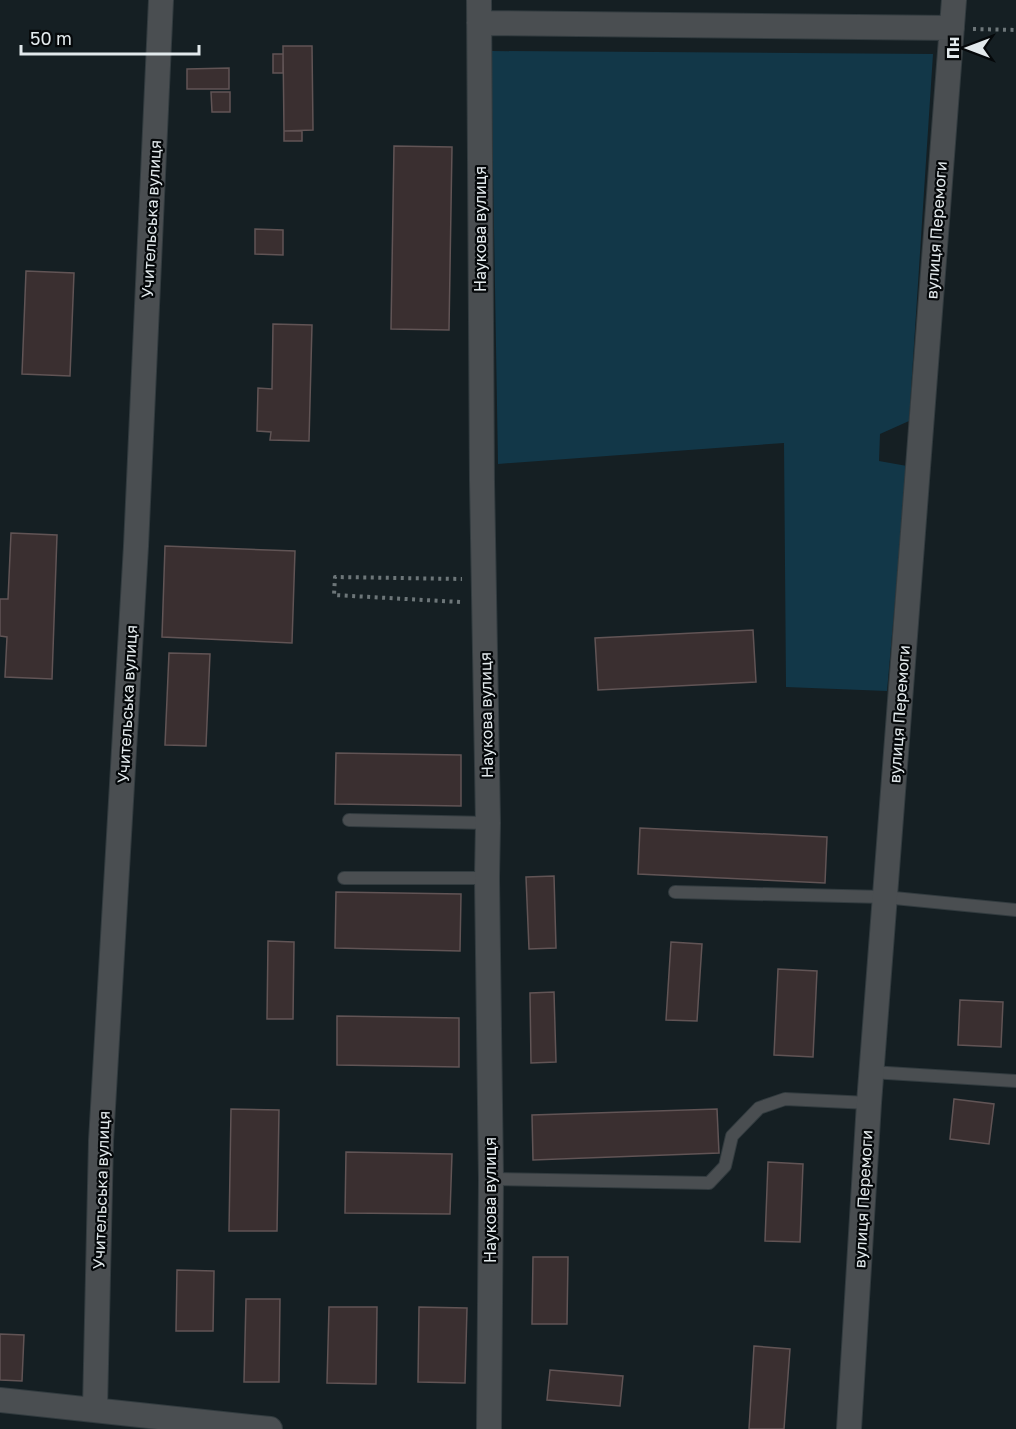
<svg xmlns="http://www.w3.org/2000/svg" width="1016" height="1429" font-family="'Golos Text',sans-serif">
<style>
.green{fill:#123748}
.building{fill:#3a2f30;stroke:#615455;stroke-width:1.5}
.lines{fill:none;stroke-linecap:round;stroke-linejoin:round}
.service-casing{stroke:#323b3f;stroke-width:14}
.minor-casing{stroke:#323b3f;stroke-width:26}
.path{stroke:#6d7679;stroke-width:4;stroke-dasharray:3 4.5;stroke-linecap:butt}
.service{stroke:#4a4e51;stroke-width:12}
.minor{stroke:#4a4e51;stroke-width:24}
.labels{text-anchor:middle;stroke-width:4.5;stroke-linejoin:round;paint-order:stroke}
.street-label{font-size:16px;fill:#e2e9ec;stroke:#05080a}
</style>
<rect width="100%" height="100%" fill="#151f23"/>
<path class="green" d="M491 51 933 54 909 421 880 434 879 461 907 466 887 691 786 687 784 443 498 464Z"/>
<path class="building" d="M283 46H312L313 130 284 131Z
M273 54H283V73H273Z
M229 68V89H187V69Z
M211 92H230V112H212Z
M284 131H302V141H284Z
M394 146 452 147 449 330 391 329Z
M255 229 283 230V255L255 254Z
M26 271 74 273 70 376 22 374Z
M273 324 312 325 309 441 270 440 271 432 257 431 258 388 272 389Z
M11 533 57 535 52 679 5 677 7 637 0 636V599H8Z
M165 546 295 551 292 643 162 637Z
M753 630 756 682 598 690 595 638Z
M169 653 210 654 206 746 165 745Z
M336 753 461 755V806L335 804Z
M640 828 827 837 825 883 638 874Z
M554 876 556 948 529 949 526 877Z
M336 892 461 894 460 951 335 948Z
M268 941 294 942 293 1019H267Z
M671 942 702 944 697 1021 666 1020Z
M778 969 817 971 813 1057 774 1055Z
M554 992 556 1062 531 1063 530 993Z
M960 1000 1003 1002 1001 1047 958 1045Z
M337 1016 459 1018V1067L337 1065Z
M954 1099 994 1104 989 1144 950 1139Z
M231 1109 279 1110 277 1231H229Z
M717 1109 719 1153 533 1160 532 1115Z
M346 1152 452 1154 450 1214 345 1213Z
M768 1162 803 1164 800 1242 765 1241Z
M533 1257H568L567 1324H532Z
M177 1270 214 1271 213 1331H176Z
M246 1299H280L279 1382H244Z
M329 1307H377L376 1384 327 1383Z
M419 1307 467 1308 465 1383 418 1382Z
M0 1334 24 1335 22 1381 0 1380Z
M754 1346 790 1349 784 1429H749Z
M550 1370 623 1376 620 1406 547 1400Z"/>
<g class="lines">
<g class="service-casing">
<path id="service" d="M349 820 488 823
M344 878H487
M675 892 884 897 1016 910
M871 1072 1016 1081
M491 1179 709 1183 725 1166 732 1136 759 1108 785 1099 869 1103"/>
</g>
<g class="minor-casing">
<path id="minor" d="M479 0 482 481 488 823 487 878 491 1179 489 1429
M479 23 952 28
M0 1400 270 1429
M95 1409 101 1141 136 546 161 0
M849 1429 869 1103 954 0"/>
</g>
<path class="path" d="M973 29 1016 30
M460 602 334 595 335 577 462 579"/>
<use href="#service" class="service"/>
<use href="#minor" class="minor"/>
</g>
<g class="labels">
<g class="street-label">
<text transform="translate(151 219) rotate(-87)" y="6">Учительська вулиця</text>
<text transform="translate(480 229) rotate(-90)" y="6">Наукова вулиця</text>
<text transform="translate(936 230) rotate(-86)" y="6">вулиця Перемоги</text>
<text transform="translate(127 704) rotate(-87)" y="6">Учительська вулиця</text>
<text transform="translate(899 714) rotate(-86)" y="6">вулиця Перемоги</text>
<text transform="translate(486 715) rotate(-91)" y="6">Наукова вулиця</text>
<text transform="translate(101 1190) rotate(-88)" y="6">Учительська вулиця</text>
<text transform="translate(863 1199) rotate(-87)" y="6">вулиця Перемоги</text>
<text transform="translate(490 1200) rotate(-90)" y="6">Наукова вулиця</text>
</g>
</g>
<g transform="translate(968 48) rotate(270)" stroke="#05080a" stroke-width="4.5" paint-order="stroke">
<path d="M0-4.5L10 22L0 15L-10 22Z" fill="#e2e9ec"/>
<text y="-9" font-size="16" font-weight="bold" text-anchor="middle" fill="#e2e9ec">Пн</text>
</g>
<path d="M21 45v9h178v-9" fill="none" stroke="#e2e9ec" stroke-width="3"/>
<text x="30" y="45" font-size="18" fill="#e2e9ec" stroke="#05080a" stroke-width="4.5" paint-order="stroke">50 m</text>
</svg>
